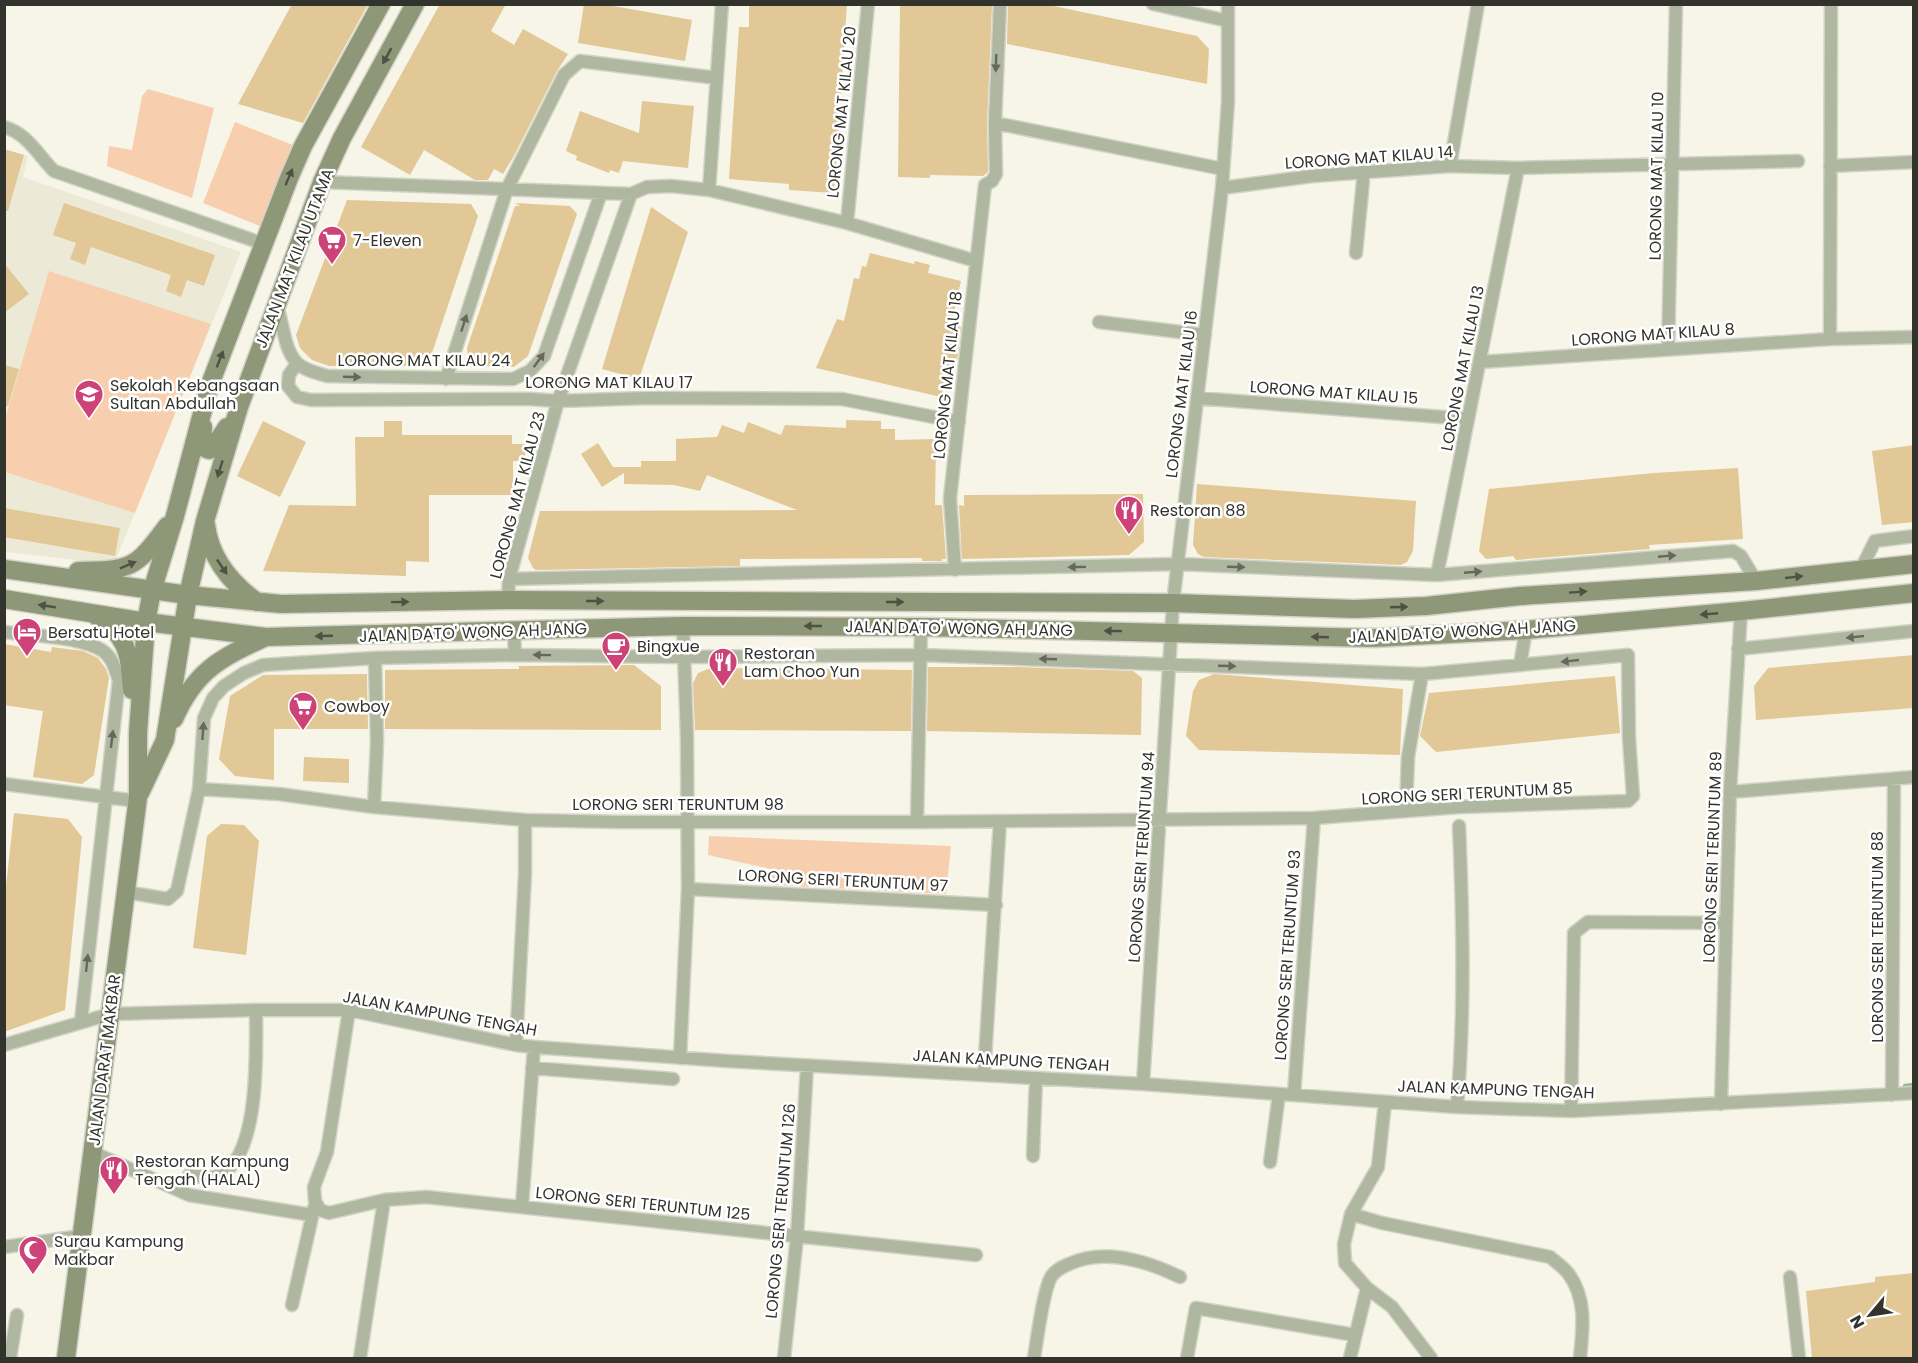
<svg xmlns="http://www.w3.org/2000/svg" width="1918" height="1363" font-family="Poppins,sans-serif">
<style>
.built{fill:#ecead6}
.green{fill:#f7cfae}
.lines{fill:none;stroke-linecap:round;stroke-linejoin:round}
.stream{stroke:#95ba91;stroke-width:4.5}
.building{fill:#e2c797}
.street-casing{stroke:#d3d2c7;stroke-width:15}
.secondary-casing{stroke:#d3d2c7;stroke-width:21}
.street{stroke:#afb7a1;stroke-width:12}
.secondary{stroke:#8e9878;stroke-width:18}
.oneway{fill:#4e5144}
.oneway2{fill:#65685c}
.labels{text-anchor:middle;stroke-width:5;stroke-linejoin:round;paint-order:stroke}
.street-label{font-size:16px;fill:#33332e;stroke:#fff}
.poi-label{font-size:16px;fill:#33332e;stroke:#fff;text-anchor:start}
</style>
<rect width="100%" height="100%" fill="#f6f5e8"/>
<path class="built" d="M4 149 28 156 23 177 241 252 114 564 5 552Z"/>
<path class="green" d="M148 89 214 108 192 198 107 166 109 146 132 150 142 96Z
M235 122 295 146 262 227 203 203Z
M49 271 211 324 135 513 5 472V419Z
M709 836 951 846 946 894 773 885 771 869 708 855Z"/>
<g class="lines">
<path class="stream" d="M1905 1086 1914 1085"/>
</g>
<path class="building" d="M292 4H368L303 123 238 104Z
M440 4H506L491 31 514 45 523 29 568 54 557 71 514 156 503 174 494 169 488 180H475L424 150 410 175 361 147Z
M584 4H602L692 20 685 61 578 43Z
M749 4H847L834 193 789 190V184L729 179 739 27H749Z
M900 4H992L987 123 988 172 983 176 930 175V178L898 177Z
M1008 4H1044L1197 36 1209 49 1207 84 1007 44Z
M642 101 694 106 688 168 623 161 619 173 610 170 609 173 576 160 577 156 566 151 580 111 639 133Z
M4 149 24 155 8 211H4Z
M347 200 471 204 478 216 432 353 428 361 418 366H329L312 360 300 348 296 335Z
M64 203 215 255 204 286 187 280 181 297 166 291 171 275 91 247 85 265 70 259 76 243 53 235Z
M515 203 570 206 577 214 528 356 514 367 475 366 468 358 467 348 515 206H520Z
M651 207 688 232 639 379 602 369Z
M870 253 914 264 915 261 930 265 928 273 961 281 953 316 957 317 955 326 961 327 957 361 952 360 941 397 816 368 837 319 844 321 854 278 859 279 862 266 866 267Z
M4 263 29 294 4 313Z
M4 365 19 369 8 406H4Z
M846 420 881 421V429H895V440L936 439 935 505H942L946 559H942V561H922V558L740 559V566L536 570 533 568 528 558 540 511 797 510 707 475 700 491 674 485 624 484V473L602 487 581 454 598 443 613 467H641V461H676V439L717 437 722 425 744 433 748 422 781 435 785 425 846 428Z
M263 421 306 442 280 497 237 476Z
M384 421H402V435H512V444H525V461H513V495H429V562L406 561V576L263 571 289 505 356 506 355 437H384Z
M1914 445V522L1882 525 1872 451Z
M1738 468 1743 539 1649 545 1650 549 1516 560 1513 556 1486 559 1479 551 1489 489 1654 473Z
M1197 484 1416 501 1413 551 1407 562 1401 565 1204 557 1198 554 1193 545Z
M1143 494 1144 542 1129 555 962 559 959 505 964 506V495Z
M4 508 120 528 115 556 4 537Z
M4 644 51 652 52 647 83 651 98 658 106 669 109 678 94 775 82 784 33 777 43 711 4 705Z
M1914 655V708L1756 720 1754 686 1768 668Z
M634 665 661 686V730L385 729V670L519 669V666Z
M928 667H1015L1133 671 1142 678 1141 735 927 731Z
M711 668 912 670 911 731 695 730 693 683 698 673Z
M367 674 368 729H274V780L235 776 219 759 230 696 263 675Z
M1214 674 1403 689 1400 755 1199 750 1186 736 1193 691 1199 680Z
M1615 676 1620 733 1436 752 1420 736 1429 693Z
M304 757 349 759V783L303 781Z
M14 813 68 819 82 837 65 1010 4 1032V905Z
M221 824 244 825 259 841 246 955 193 948 207 836Z
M1914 1273V1359H1812L1806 1291 1875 1282V1277Z"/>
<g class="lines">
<g class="street-casing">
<path id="street" d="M1153 4 1228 21
M995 123 1223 169
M4 127C27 133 38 155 54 171L264 244
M1450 166 1478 4
M1830 166 1914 162
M322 182 631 194 647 187 671 186 709 190 847 223 976 261
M1222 188 1312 176 1450 166 1518 168 1798 161
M709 190 722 4
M847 223 868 4
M1356 253 1364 171
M276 305C284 322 283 349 297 363 304 370 317 373 327 376L513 379 530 371 544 356 601 193
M1099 322 1205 335
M1830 339 1831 4
M1668 349 1676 4
M1480 362 1830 339 1914 337
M297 363 289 375 288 386 297 397 311 400 530 399 558 401 648 398 842 399 959 422
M446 379 507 189 564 75 580 61 717 78
M1197 398 1468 419
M955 570 950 498 985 185 992 181 996 174 995 123 1000 4
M1860 571 1875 541 1914 536
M1437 575 1518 168
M509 579 1178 564 1437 575 1733 551 1741 556 1756 581
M508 600 509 579 558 401 631 194
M514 630 515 655
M4 632C30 635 83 637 103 651 113 658 115 670 119 680L81 1021
M1738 649 1914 631
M1520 665 1526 630
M4 784 137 801
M1730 792 1914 777
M374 807 377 742 375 658
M1406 811 1408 757 1422 674
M917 822 921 627
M688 889 996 905
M125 892 168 899 177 891 199 789 204 718 213 698 224 686 244 673 263 665 375 658 515 655 684 657 920 655 1422 674 1628 655 1629 738 1633 796 1628 801 1459 807 1314 818 917 822H619L525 820 374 807 279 794 199 789
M349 1010 327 1152 314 1187 315 1201 320 1210 329 1213 384 1200 426 1197 976 1255
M4 1045 110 1014 256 1010H349L516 1045 534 1047 727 1061 1143 1084 1457 1107 1571 1111 1914 1093
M516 1045 525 874V820
M680 1058 688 889 687 737 683 626
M532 1068 673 1079
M984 1074 1000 821
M1143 1084 1173 603 1222 188 1228 101V4
M1294 1095 1314 818
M1892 1095 1894 779
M1385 1102 1378 1167 1351 1214 1344 1244 1345 1263 1367 1288 1392 1307 1431 1358
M1721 1104 1730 792 1741 611
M1457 1107C1465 1013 1463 920 1459 826
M1571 1111 1574 933 1588 922 1726 923
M92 1152 189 1195 312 1215
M1033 1156 1036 1078
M1270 1162 1279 1094
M189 1175C197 1176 209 1179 217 1176 261 1161 256 1048 256 1010
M522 1206 534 1047
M1351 1214 1382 1223 1550 1257C1556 1262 1563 1267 1568 1273 1587 1298 1583 1329 1580 1358
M4 1247 81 1236
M1790 1277 1799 1358
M292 1305 314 1208
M10 1358 17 1315
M360 1358 384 1200
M784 1358 797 1237 807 1066
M1034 1358C1037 1340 1043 1291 1051 1277 1055 1270 1062 1267 1069 1264 1105 1247 1147 1261 1180 1277
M1187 1358 1196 1308 1355 1335
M1350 1358 1367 1288"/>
</g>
<g class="secondary-casing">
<path id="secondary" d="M203 427 202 444 204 448 209 450 213 448 227 427
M206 525C210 558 231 583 257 602
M4 569 188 595 281 604 508 600 939 602 1173 603 1355 609 1426 606 1520 596 1756 581 1914 564
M78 571C132 570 135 569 167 526
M4 599 146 622 266 637 683 626 921 627 1374 638 1526 630 1741 611 1914 593
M95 615C129 637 129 653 132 690
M174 719C195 671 220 658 266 637
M140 793 165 740 188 595 205 521 239 407 322 182 342 138 415 4
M66 1358 138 797V733L146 622 152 591 175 516 209 387 289 178 303 146 381 4"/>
</g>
<use href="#street" class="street"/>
<use href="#secondary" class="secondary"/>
</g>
<defs><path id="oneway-solid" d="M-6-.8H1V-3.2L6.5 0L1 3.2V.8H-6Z" transform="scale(1.5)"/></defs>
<g class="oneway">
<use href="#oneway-solid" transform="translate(387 56) rotate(119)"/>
<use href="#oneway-solid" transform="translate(289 177) rotate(-67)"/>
<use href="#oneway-solid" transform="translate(220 359) rotate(-69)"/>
<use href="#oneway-solid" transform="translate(220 469) rotate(107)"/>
<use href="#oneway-solid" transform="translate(128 565) rotate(-23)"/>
<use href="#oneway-solid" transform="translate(222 567) rotate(56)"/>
<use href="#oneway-solid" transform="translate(1794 577) rotate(-6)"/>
<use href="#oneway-solid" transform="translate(1578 592) rotate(-4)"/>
<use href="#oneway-solid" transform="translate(595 601)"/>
<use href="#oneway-solid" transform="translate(400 602) rotate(-1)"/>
<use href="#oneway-solid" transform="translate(895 602)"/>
<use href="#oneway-solid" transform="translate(47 606) rotate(-171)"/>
<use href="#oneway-solid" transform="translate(1399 607) rotate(-2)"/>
<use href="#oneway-solid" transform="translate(1709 614) rotate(175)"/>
<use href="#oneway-solid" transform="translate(813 626) rotate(-180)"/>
<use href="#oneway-solid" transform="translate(1113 631) rotate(-179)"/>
<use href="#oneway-solid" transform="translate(324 636) rotate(178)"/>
<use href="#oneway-solid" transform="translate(1320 637) rotate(-178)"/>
</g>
<g class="oneway2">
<use href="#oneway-solid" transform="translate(996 63) rotate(92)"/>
<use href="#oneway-solid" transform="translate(464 323) rotate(-72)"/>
<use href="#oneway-solid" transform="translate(539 360) rotate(-54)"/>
<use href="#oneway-solid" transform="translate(352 377) rotate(2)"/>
<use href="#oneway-solid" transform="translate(1667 556) rotate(-5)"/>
<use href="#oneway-solid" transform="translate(1077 567) rotate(179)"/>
<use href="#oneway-solid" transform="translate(1236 567) rotate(2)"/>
<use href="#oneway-solid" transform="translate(1473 572) rotate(-5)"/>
<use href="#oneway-solid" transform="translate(1855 637) rotate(174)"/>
<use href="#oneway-solid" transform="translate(542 655) rotate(-179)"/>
<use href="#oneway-solid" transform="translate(1048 659) rotate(-178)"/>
<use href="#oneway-solid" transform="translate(1570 661) rotate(174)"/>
<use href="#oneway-solid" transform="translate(1227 666) rotate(2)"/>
<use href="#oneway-solid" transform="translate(203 731) rotate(-86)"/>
<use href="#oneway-solid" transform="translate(112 739) rotate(-83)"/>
<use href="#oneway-solid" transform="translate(87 963) rotate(-84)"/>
</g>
<defs>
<g id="supermarket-pin" transform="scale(1.5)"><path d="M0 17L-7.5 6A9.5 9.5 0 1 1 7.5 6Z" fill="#cd4277" stroke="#fff"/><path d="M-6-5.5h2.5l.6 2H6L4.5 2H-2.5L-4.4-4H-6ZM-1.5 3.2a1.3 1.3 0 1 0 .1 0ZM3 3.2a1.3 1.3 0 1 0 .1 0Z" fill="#fff"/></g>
<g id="school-pin" transform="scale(1.5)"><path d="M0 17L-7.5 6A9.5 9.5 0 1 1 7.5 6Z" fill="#cd4277" stroke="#fff"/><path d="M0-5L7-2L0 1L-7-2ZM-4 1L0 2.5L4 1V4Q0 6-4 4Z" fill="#fff"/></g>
<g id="restaurant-pin" transform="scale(1.5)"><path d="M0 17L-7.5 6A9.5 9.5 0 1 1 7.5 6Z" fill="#cd4277" stroke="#fff"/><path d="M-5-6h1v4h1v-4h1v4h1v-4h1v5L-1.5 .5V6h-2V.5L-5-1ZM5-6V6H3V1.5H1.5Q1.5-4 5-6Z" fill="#fff"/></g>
<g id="hotel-pin" transform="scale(1.5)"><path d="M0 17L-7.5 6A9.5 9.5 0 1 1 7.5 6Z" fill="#cd4277" stroke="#fff"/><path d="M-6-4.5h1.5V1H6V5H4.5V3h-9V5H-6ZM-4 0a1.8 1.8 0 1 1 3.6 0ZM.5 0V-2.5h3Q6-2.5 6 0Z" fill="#fff"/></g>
<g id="cafe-pin" transform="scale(1.5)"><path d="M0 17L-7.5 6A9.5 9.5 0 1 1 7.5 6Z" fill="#cd4277" stroke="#fff"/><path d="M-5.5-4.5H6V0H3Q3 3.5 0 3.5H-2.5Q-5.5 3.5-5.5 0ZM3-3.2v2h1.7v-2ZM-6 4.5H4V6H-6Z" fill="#fff"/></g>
<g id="mosque-pin" transform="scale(1.5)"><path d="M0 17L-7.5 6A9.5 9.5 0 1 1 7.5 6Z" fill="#cd4277" stroke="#fff"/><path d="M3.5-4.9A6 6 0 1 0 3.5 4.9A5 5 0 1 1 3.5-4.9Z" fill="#fff"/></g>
</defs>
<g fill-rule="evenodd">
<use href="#supermarket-pin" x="332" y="240"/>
<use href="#school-pin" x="89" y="394"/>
<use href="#restaurant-pin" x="1129" y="510"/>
<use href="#hotel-pin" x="27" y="632"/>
<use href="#cafe-pin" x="616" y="646"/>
<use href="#restaurant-pin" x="723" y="662"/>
<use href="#supermarket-pin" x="303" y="706"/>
<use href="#restaurant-pin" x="114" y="1170"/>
<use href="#mosque-pin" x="33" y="1250"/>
</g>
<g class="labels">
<g class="street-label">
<text transform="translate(841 112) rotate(-84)" y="6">LORONG MAT KILAU 20</text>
<text transform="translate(1369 157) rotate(-4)" y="6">LORONG MAT KILAU 14</text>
<text transform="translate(1656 176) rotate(-89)" y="6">LORONG MAT KILAU 10</text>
<text transform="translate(294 258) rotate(-69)" y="6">JALAN MAT KILAU UTAMA</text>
<text transform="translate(1653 334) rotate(-4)" y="6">LORONG MAT KILAU 8</text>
<text x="424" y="366">LORONG MAT KILAU 24</text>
<text transform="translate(1462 368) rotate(-79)" y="6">LORONG MAT KILAU 13</text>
<text transform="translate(947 375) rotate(-84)" y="6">LORONG MAT KILAU 18</text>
<text x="609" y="388">LORONG MAT KILAU 17</text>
<text transform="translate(1334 392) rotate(4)" y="6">LORONG MAT KILAU 15</text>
<text transform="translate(1181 394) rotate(-83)" y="6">LORONG MAT KILAU 16</text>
<text transform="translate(517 495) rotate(-75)" y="6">LORONG MAT KILAU 23</text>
<text transform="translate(959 628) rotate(1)" y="6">JALAN DATO' WONG AH JANG</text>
<text transform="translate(1462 631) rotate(-3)" y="6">JALAN DATO' WONG AH JANG</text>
<text transform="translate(473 632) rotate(-2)" y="6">JALAN DATO' WONG AH JANG</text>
<text transform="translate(1467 793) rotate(-3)" y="6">LORONG SERI TERUNTUM 85</text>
<text x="678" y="810">LORONG SERI TERUNTUM 98</text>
<text transform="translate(1141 857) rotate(-86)" y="6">LORONG SERI TERUNTUM 94</text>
<text transform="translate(1712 857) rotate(-88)" y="6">LORONG SERI TERUNTUM 89</text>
<text transform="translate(843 880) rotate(3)" y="6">LORONG SERI TERUNTUM 97</text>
<text transform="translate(1877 937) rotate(-90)" y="6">LORONG SERI TERUNTUM 88</text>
<text transform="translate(1287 955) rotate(-86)" y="6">LORONG SERI TERUNTUM 93</text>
<text transform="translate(440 1013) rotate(10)" y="6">JALAN KAMPUNG TENGAH</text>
<text transform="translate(104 1060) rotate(-83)" y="6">JALAN DARAT MAKBAR</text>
<text transform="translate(1011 1060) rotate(3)" y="6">JALAN KAMPUNG TENGAH</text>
<text transform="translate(1496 1089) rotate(2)" y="6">JALAN KAMPUNG TENGAH</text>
<text transform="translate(643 1203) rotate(6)" y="6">LORONG SERI TERUNTUM 125</text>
<text transform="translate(780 1211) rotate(-85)" y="6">LORONG SERI TERUNTUM 126</text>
</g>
<g class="poi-label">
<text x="353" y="246">7-Eleven</text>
<text x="110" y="391">Sekolah Kebangsaan<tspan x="110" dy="18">Sultan Abdullah</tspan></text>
<text x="1150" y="516">Restoran 88</text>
<text x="48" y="638">Bersatu Hotel</text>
<text x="637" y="652">Bingxue</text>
<text x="744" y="659">Restoran<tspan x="744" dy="18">Lam Choo Yun</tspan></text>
<text x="324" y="712">Cowboy</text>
<text x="135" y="1167">Restoran Kampung<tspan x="135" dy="18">Tengah (HALAL)</tspan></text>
<text x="54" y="1247">Surau Kampung<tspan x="54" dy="18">Makbar</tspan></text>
</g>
</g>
<rect width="1918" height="1363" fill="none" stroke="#33332e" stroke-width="12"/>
<g transform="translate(1870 1315) rotate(241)" stroke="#ffffff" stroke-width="4.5" paint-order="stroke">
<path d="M0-4.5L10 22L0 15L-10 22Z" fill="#33332e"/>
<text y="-9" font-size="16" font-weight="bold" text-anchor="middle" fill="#33332e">N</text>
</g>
</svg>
